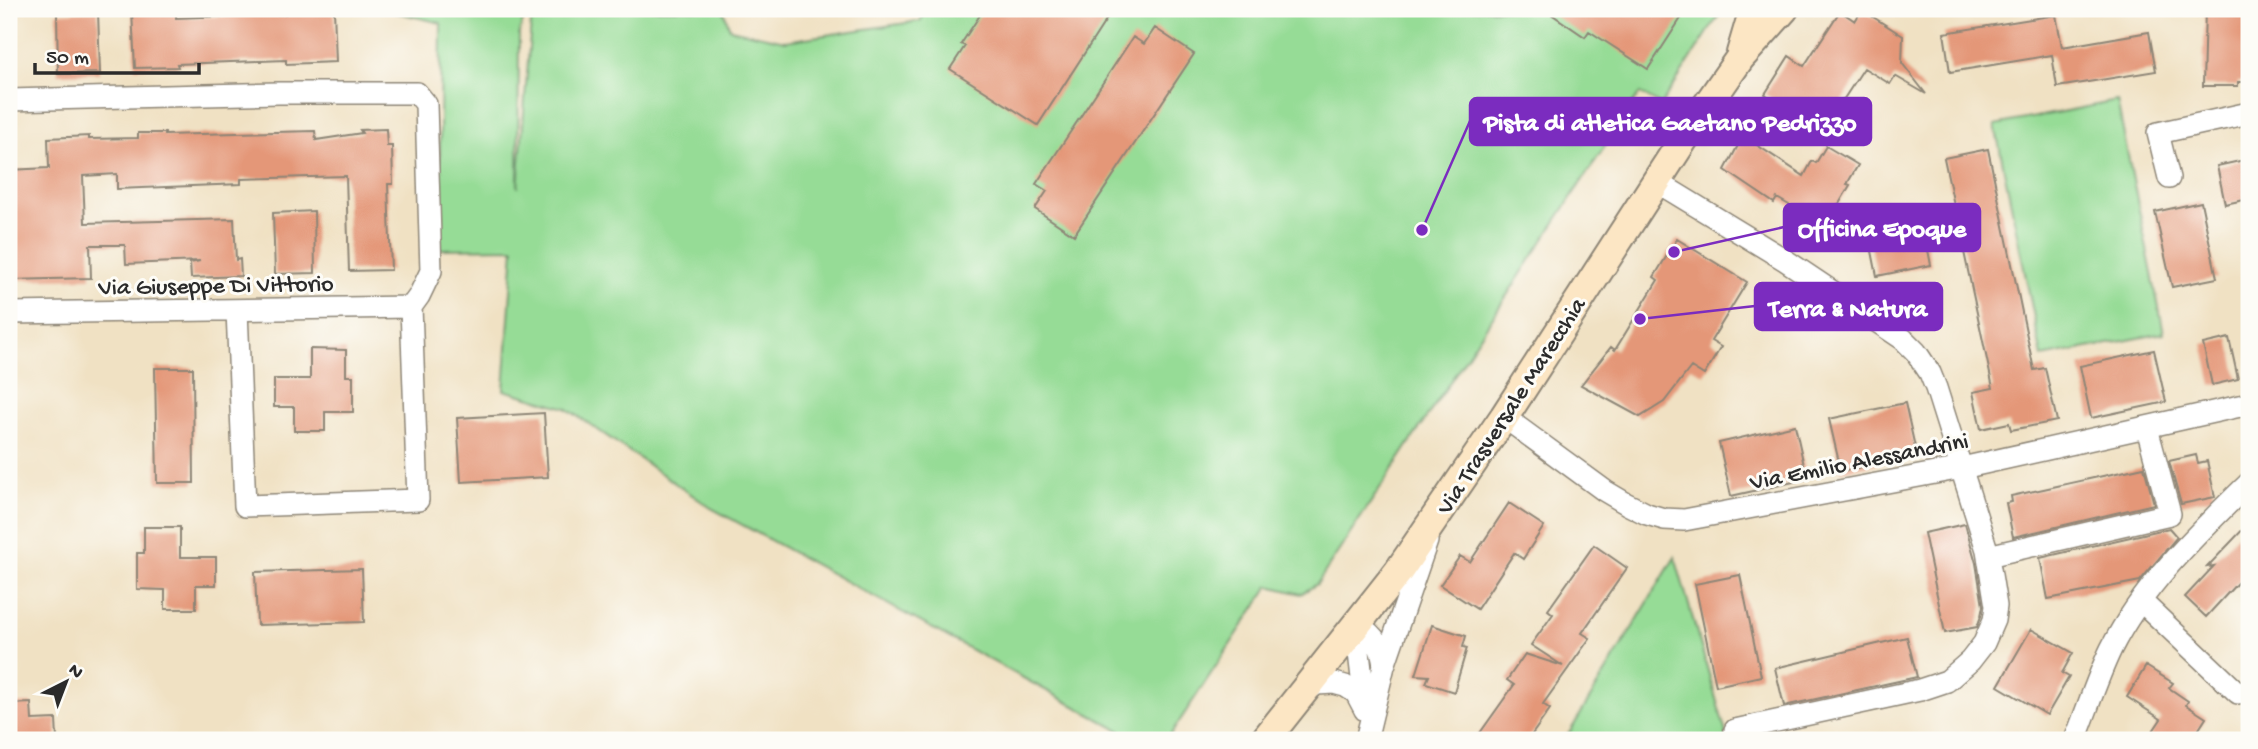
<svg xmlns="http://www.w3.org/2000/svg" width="2258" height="749" font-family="'Gochi Hand',sans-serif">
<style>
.green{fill:#96dc96;stroke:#608460;stroke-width:2}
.building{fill:#e49778}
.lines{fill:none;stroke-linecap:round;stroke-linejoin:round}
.street-casing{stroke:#8e8677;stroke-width:24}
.secondary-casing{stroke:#8e8677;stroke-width:32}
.street{stroke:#fff;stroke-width:21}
.secondary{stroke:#fce6c4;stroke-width:28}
.labels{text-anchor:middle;stroke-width:6;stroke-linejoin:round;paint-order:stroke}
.street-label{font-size:24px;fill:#2b2b2b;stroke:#fdfcf7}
.leader{fill:none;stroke:#7b2cbf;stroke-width:2.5}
.callout-dot{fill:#7b2cbf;stroke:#fdfcf7;stroke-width:2.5}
.callout{fill:#7b2cbf;stroke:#7b2cbf;stroke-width:2.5}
.callout-label{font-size:26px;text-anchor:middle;font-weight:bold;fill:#fff}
</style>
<rect width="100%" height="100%" fill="#fdfcf7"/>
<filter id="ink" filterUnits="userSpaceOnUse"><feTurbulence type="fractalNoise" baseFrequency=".0143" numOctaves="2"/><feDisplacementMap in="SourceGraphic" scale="14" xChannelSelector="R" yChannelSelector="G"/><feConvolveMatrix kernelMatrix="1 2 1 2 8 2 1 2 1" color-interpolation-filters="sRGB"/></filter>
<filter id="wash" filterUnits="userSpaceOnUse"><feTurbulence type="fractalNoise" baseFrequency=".00686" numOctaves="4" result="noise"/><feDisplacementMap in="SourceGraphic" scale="28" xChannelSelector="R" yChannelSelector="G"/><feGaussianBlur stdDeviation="1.57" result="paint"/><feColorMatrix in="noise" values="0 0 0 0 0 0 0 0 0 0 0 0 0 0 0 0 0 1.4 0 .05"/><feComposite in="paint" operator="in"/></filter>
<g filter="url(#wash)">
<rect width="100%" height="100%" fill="#f0e1c3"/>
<path class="green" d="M382 9H527L519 33 518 188 531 22 540 9H723L730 29 785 41 920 21 927 9H1723L1661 105 1640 93 1317 584 1301 594 1269 586 1167 740H1137L711 508 566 408 504 390 514 248 439 249 441 23Z
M2117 101 2164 333 2042 357 1995 125Z
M1675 557 1728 740H1565Z"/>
<g id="blocks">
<path class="building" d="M285 9H334L336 62 286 64V60L177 64 178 67 135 68 132 12 176 10V18L285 14Z
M984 9H1113L1038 125 950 69 965 46 961 44Z
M1544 9H1687L1648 69 1589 31 1585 37Z
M2205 9H2249V82H2238V86H2203Z
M1862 10 1903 36 1902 63 1926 94 1895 76 1890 84 1864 68 1832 117H1799L1765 94 1789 56 1804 66 1840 11 1855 21Z
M98 11 100 73 58 74 57 13Z
M2056 15 2062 47 2149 32 2156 71 2057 87 2052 55 1950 72 1944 33Z
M1155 28 1194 54 1074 235 1035 209 1047 191 1036 184 1133 37 1144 44Z
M386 129 387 146H392L393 184H388L391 270 349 271 346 176 241 179V184L117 189V174L83 176 85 223 234 219 236 260 240 259 241 276 191 278 190 263 200 261 126 264 125 245H90L91 278 9 280V170L49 168 48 138 89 136V139L138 138V133H165V135L315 131 316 140 362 133 360 130Z
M1743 136 1804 176 1812 161 1816 163 1826 146 1858 165 1847 184 1850 185 1836 209 1831 207 1822 224 1777 198 1774 203 1725 170Z
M1988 149 2034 370 2045 368 2057 421 2011 430 2009 423 1981 429 1973 392 1993 388 1944 158Z
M2249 159V199L2225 204 2217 166Z
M2201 202 2217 278 2172 287 2155 212Z
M314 211 315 273 275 274 273 213Z
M1921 215 1931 265 1877 276 1867 226Z
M1677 239 1747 282 1711 341 1721 347 1704 375 1691 367 1664 402 1640 417 1581 385 1611 347 1615 350 1658 280 1654 277Z
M2229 338 2238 379 2212 385 2203 344Z
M310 349 346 350V376H353V412H325V431H294V407H274V379H310Z
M2154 350 2166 402 2091 418 2080 366Z
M155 368H193L194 483H157Z
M1905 403 1917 456 1841 471 1829 419Z
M544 413 548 477 461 482 457 418Z
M1795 425 1807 479 1731 496 1719 443Z
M2196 455 2198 463 2207 461 2215 497 2181 504 2169 461Z
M2144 467 2154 504 2013 537 2006 503 2012 502 2011 496Z
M1509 503 1544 526 1523 559 1514 553 1477 609 1440 585 1460 556 1470 562Z
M2249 523V570L2206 617 2185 597 2214 566 2207 567Z
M1965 524 1976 563 1983 606 1981 616 1977 627 1945 633 1924 533Z
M144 527H180V557H216V585H196V609H165V590L137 589V553H144Z
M2169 528 2177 537 2140 581 2048 599 2040 558Z
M1594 545 1627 568 1582 633 1590 638 1543 704 1550 709 1528 740H1475L1514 685 1507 680 1525 654 1563 666 1531 645 1553 614 1548 610Z
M362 569 364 622 257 625 255 572Z
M1740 575 1761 676 1716 686 1695 584Z
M1432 625 1466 636 1463 647 1467 648 1454 692 1426 683 1429 676 1416 675Z
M2031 629 2073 653 2062 673 2069 677 2047 715 1998 686Z
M1907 637 1917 677 1784 706 1775 668Z
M2146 666 2173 683 2169 688 2188 701 2186 705 2206 718 2192 740H2147L2161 719 2127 697Z
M31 703 32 720 56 719 57 740H9V704Z"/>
</g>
</g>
<g filter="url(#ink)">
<use href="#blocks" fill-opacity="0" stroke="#8e8677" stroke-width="2"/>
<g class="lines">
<g class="street-casing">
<path id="street" d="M9 100 279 93H417L426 104 431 271 419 296 411 307 9 313
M2169 178 2158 133 2249 113
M1657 182 1785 260 1903 339 1916 352 1930 373 1936 388 1987 550 1996 606 1994 620 1984 643 1970 661 1947 681 1920 690 1735 730
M237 310 245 506 418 500 411 307
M1504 417 1605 491 1627 504 1647 514 1664 519 1684 520 1962 468 2249 404
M1988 556 2170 514 2147 428
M2141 601 2238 693
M1304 692 1317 684 1334 683 1345 686 1356 693 1365 710
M1365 710C1364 682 1357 654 1358 625 1375 635 1382 647 1384 666
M1366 740 1384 666 1427 541
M2075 740C2087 710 2097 678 2111 649 2143 585 2199 532 2249 483"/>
</g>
<g class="secondary-casing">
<path id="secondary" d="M1741 53 1754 9
M1265 740 1398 572 1504 417 1687 134 1740 58 1784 9"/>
</g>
<use href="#street" class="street"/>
<use href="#secondary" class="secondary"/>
</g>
</g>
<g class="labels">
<g class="street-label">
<text transform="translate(216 284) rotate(-1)" y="8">Via Giuseppe Di Vittorio</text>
<text transform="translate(1510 405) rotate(-57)" y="8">Via Trasversale Marecchia</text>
<text transform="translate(1859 460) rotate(-11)" y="8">Via Emilio Alessandrini</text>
</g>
</g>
<path class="leader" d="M1422 230L1470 121M1674 252L1784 227M1640 319L1755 306"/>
<g class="callout-dot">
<circle cx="1422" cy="230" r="7"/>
<circle cx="1674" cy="252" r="7"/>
<circle cx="1640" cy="319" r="7"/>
</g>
<g class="callout">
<rect x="1470" y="98" width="401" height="47" rx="7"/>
<rect x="1784" y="204" width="196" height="47" rx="7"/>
<rect x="1755" y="283" width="187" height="47" rx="7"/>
</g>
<g class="callout-label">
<text x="1670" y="130">Pista di atletica Gaetano Pedrizzo</text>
<text x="1882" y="236">Officina Epoque</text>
<text x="1848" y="316">Terra &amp; Natura</text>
</g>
<rect width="2258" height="749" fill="none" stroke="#fdfcf7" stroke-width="35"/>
<g transform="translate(66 682) rotate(42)" stroke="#fdfcf7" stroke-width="5" paint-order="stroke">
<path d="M0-5L12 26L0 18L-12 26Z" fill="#2b2b2b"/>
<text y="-10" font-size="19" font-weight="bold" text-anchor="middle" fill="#2b2b2b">N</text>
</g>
<path d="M35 63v10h164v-10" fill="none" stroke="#2b2b2b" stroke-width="3.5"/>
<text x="46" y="63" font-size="21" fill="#2b2b2b" stroke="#fdfcf7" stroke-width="5" paint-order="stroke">50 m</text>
</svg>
